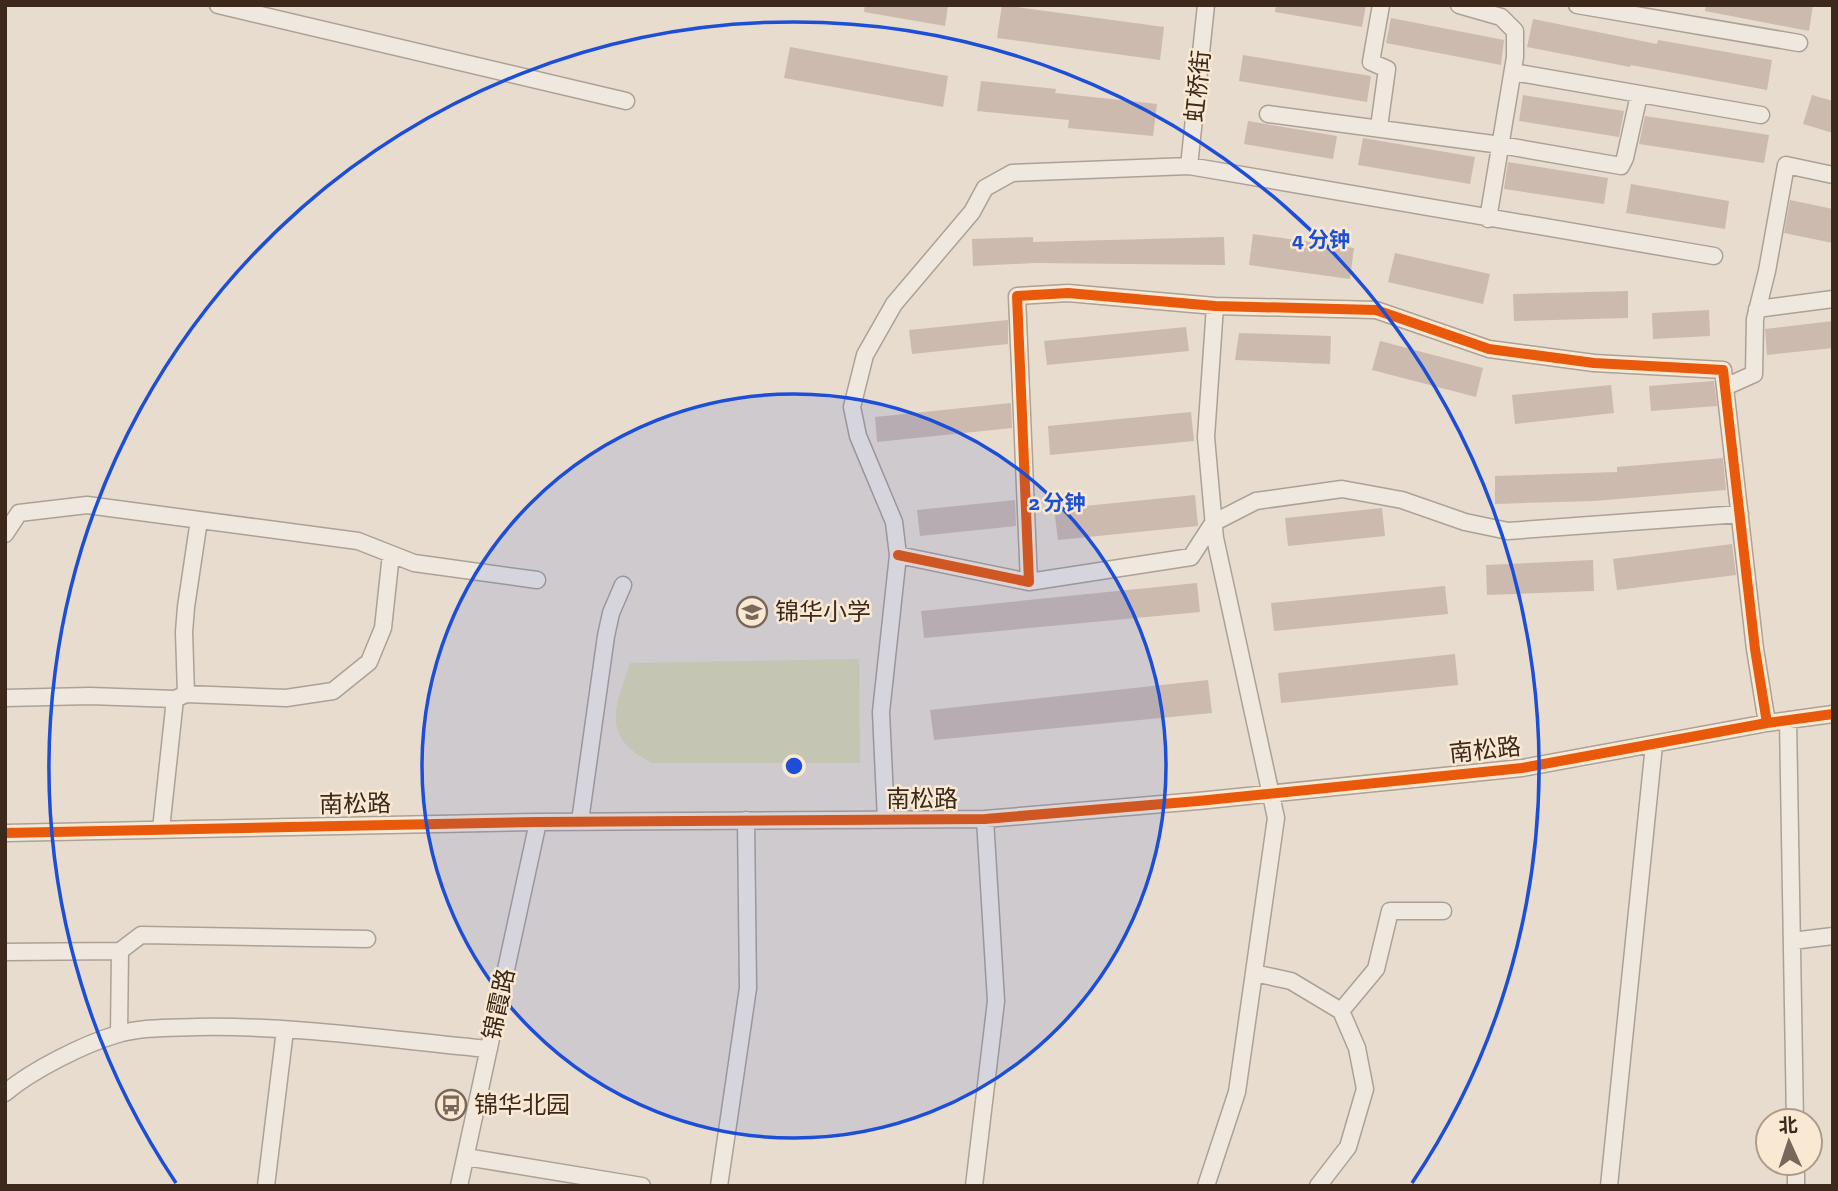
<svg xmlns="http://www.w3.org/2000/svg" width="1838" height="1191" font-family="'Zilla Slab','Noto Sans SC',serif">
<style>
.green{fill:#dbd6ae}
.building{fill:#ccbaae}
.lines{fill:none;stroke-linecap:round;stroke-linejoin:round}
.minor-casing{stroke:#aca196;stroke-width:19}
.minor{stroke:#efe8df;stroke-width:16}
.cycleway-casing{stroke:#f9e9d2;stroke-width:15}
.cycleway{stroke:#e8590c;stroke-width:10}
.ring{fill:none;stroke:#1d4ed8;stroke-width:3.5}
.labels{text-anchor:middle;stroke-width:5;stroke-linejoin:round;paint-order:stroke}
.street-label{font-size:24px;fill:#3d281c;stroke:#f9e9d2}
.poi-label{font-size:24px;fill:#3d281c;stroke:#f9e9d2;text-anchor:start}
.centre{fill:#1d4ed8;stroke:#f9e9d2;stroke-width:3.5}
.ring-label{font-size:21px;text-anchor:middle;font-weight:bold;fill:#1d4ed8;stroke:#f9e9d2;stroke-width:5;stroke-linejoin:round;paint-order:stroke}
</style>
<rect width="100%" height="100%" fill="#e7dccd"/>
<path class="green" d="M859 659 860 763H652C600 736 615 709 630 663Z"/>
<path class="building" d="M865 5H948L945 26 864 12Z
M1002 5 1164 27 1160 60 997 38Z
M1276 5H1366L1362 27 1275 12Z
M1706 5H1813L1809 31 1705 11Z
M1391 18 1504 40 1501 65 1386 43Z
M1533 19 1657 44 1658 40 1772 60 1767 90 1631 65 1630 67 1527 47Z
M790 47 948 76 943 107 784 78Z
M1243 55 1371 76 1367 102 1239 81Z
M981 81 1056 89 1055 93 1157 104 1153 136 1068 128 1069 120 977 111Z
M1523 95 1624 111 1619 137 1519 121Z
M1812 95 1833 101V133L1803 124Z
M1645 116 1769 135 1764 163 1639 144Z
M1248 121 1337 136 1333 159 1244 144Z
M1363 138 1475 157 1470 184 1358 165Z
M1508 162 1608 178 1604 204 1504 189Z
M1631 184 1729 201 1725 229 1626 213Z
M1790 200 1833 209V243L1784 233Z
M1253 234 1354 248 1350 279 1249 265Z
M1033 237V242L1224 237 1225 265 1034 263 973 266 972 239Z
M1395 253 1490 274 1483 304 1388 282Z
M1628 291V318L1514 321 1513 294Z
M1709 310 1710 336 1653 339 1652 313Z
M1008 320V344L912 354 909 330Z
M1833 321V348L1767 355 1765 329Z
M1186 327 1189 351 1047 365 1044 341Z
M1239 333 1331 336 1330 364 1235 360Z
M1380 341 1483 368 1476 397 1372 370Z
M1714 381 1717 406 1651 411 1649 386Z
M1611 385 1614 413 1515 424 1512 395Z
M1011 403 1012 428 877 442 875 417Z
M1191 412 1194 441 1050 455 1048 426Z
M1723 458 1726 490 1594 501 1495 504V476L1617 472V467Z
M1195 495 1198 526 1058 540 1054 509Z
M1015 500 1016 526 920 536 917 510Z
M1382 508 1385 536 1288 546 1285 518Z
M1732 544 1736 575 1617 590 1613 559Z
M1593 560 1594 591 1487 595 1486 565Z
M1197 583 1200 612 924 638 921 611Z
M1445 586 1448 614 1274 631 1271 603Z
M1455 654 1458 685 1281 703 1278 673Z
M1208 680 1212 713 934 740 930 710Z"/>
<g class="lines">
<g class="minor-casing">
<path id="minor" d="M218 5 626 101
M1459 5 1501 17 1515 31V57L1488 219
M1577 5 1799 43
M1513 72 1761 115
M1268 114 1501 145 1621 166 1625 158 1639 95
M1379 127 1387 69 1371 62 1381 5
M1189 166 1206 5
M1757 309 1833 299
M1725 387 1754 374 1755 319 1767 271 1786 165 1833 175
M5 534 19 513 87 505 358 541 414 563 537 580
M898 555 1029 582 1017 296 1068 293 1215 306 1376 310 1489 349 1594 363 1723 370 1755 649 1767 723
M1029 582 1191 557 1213 523 1256 501 1342 489 1402 500 1465 522 1508 531 1740 514
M186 694 184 632 186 607 199 520
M5 698 90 696 175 699 186 694 286 698 333 691 369 662 383 628 391 554
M1788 720 1795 1121
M886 820 881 712 898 555 894 522 858 436 852 407 865 355 894 304 972 212 985 188 1012 173 1189 166 1714 256
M580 821 606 636 611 613 623 585
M161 829 175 699
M5 833 538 822 985 819 1198 801 1522 768 1767 723 1833 714
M1792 941 1833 936
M5 952 120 951
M1254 973 1291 981 1341 1011 1357 1048 1365 1089 1348 1147 1318 1186
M1341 1011 1376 969 1390 911H1443
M119 1034 120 951 141 935 367 939
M5 1093C32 1070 84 1044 118 1034 143 1027 171 1028 197 1027 294 1025 392 1040 489 1049
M466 1157 642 1186
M1796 1163V1186
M266 1186 285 1030
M459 1186 538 822
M719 1186 748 988 746 820
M974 1186 996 1001 985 819
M1206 1186 1237 1092 1276 818 1215 538 1206 437 1215 306
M1609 1186 1654 745"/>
</g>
<use href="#minor" class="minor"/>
<g class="cycleway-casing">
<path id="cycleway" d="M898 555 1029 582 1017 296 1068 293 1215 306 1376 310 1489 349 1594 363 1723 370 1755 649 1767 723
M5 833 538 822 985 819 1198 801 1522 768 1767 723 1833 714"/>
</g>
<use href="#cycleway" class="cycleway"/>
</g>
<circle cx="794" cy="766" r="372" fill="#1d4ed8" fill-opacity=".12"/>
<g class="ring">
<circle cx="794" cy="766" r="372"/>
<path d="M176 1183A745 745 0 1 1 1412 1183"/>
</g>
<defs>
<g id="school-ring" transform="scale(1.575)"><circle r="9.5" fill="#f9e9d2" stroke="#78675a" stroke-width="1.5"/><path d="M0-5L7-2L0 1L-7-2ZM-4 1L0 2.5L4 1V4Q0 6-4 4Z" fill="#78675a"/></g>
<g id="bus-ring" transform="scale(1.575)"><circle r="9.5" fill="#f9e9d2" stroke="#78675a" stroke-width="1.5"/><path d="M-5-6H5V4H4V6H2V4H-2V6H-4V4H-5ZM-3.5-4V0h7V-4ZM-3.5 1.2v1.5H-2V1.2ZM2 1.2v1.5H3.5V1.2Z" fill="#78675a"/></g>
</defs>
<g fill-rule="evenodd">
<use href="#school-ring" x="752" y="612"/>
<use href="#bus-ring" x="451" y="1105"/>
</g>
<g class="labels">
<g class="street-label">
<text transform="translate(1198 86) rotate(-84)" y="8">虹桥街</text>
<text transform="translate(1485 750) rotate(-6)" y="8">南松路</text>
<text x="922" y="807">南松路</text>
<text transform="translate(355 804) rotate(-1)" y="8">南松路</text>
<text transform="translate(499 1004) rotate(-78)" y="8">锦霞路</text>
</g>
<g class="poi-label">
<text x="775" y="620">锦华小学</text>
<text x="474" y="1113">锦华北园</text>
</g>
</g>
<circle cx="794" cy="766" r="10" class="centre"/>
<g class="ring-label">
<text x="1321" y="247">4 分钟</text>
<text x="1057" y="510">2 分钟</text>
</g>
<rect width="1838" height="1191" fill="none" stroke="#3d281c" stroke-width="14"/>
<g transform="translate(1789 1142) rotate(357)"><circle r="33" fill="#f9e9d2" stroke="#ae9c89" stroke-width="2"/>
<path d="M0-5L12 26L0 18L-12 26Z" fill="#78675a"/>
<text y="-10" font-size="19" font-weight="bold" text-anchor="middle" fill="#3d281c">北</text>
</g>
</svg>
